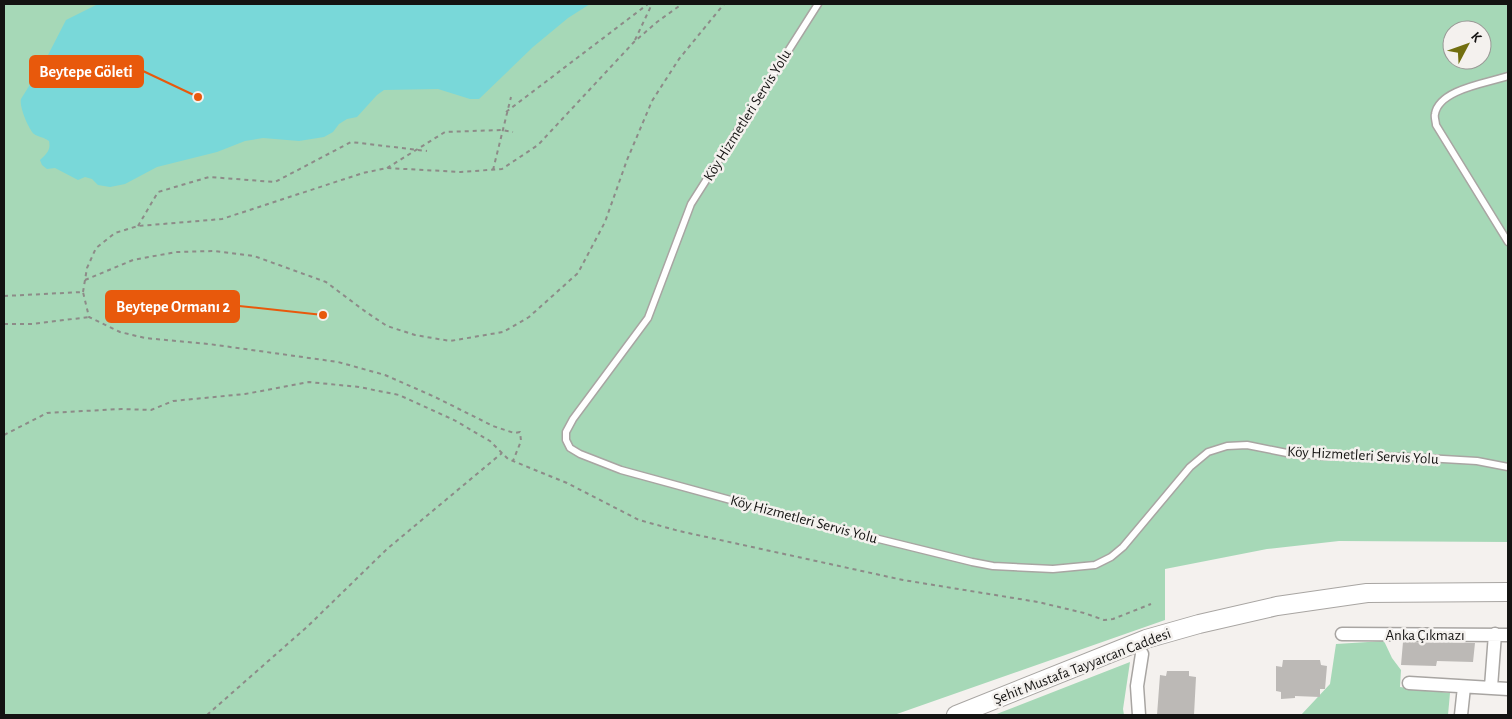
<svg xmlns="http://www.w3.org/2000/svg" width="1512" height="719" font-family="'Alegreya Sans',sans-serif">
<style>
.green{fill:#a6d8b7;fill-rule:evenodd}
.water{fill:#79d8d9}
.building{fill:#bcb9b6}
.lines{fill:none;stroke-linecap:round;stroke-linejoin:round}
.service-casing{stroke:#a8a5a2;stroke-width:9}
.minor-casing{stroke:#a8a5a2;stroke-width:15}
.secondary-casing{stroke:#a8a5a2;stroke-width:20}
.path{stroke:#8d8b88;stroke-width:2;stroke-dasharray:4 4;stroke-linecap:butt}
.service{stroke:#fff;stroke-width:6}
.minor{stroke:#fff;stroke-width:12}
.secondary{stroke:#fff;stroke-width:18}
.labels{text-anchor:middle;stroke-width:5;stroke-linejoin:round;paint-order:stroke}
.street-label{font-size:15px;fill:#141312;stroke:#f4f1ee}
.leader{fill:none;stroke:#e8590c;stroke-width:2}
.callout-dot{fill:#e8590c;stroke:#f4f1ee;stroke-width:2}
.callout{fill:#e8590c;stroke:#e8590c;stroke-width:2}
.callout-label{font-size:16px;text-anchor:middle;font-weight:bold;fill:#fff}
</style>
<rect width="100%" height="100%" fill="#f4f1ee"/>
<path class="green" d="M4 4H1508V542L1339 541 1267 549 1165 569V620L894 715H4ZM1452 30H1482V60H1452Z
M1384 641 1392 658 1401 670 1400 687 1450 693 1448 715H1301L1330 684 1336 644Z
M1130 662 1123 709 1124 715H994Z"/>
<path class="water" d="M98 4H590L568 18 533 47 479 99H470L438 89 384 90 377 95 357 117 347 119 339 124 333 132 324 137 299 141 263 138 245 141 217 152 157 167 125 184 110 187 98 185 92 179 85 177 78 180 55 168 47 169 42 165 40 160C47 153 51 150 49 141 44 137 38 137 34 134 28 128 19 106 21 99L47 57 66 20Z"/>
<path class="building" d="M1403 642 1475 643 1473 662 1437 661 1436 666 1401 665Z
M1283 660H1320L1321 665 1327 666 1325 689H1320V697L1295 696V698L1281 699V692L1276 691V666L1282 667Z
M1167 671H1189V676L1196 677 1194 715H1157L1160 675 1166 676Z"/>
<g class="lines">
<g class="service-casing">
<path id="service" d="M818 4 691 204 648 318 573 419 566 432V440L570 448 580 454 621 470 822 525 972 562 993 566 1053 569 1095 565 1111 557 1123 547 1190 467 1208 452 1227 446 1247 445 1287 453 1323 456 1409 457 1477 461 1508 467
M1508 76C1488 83 1439 89 1435 114 1434 117 1436 122 1436 125L1508 242"/>
</g>
<g class="minor-casing">
<path id="minor" d="M1342 634 1508 635
M1409 683 1508 689
M1491 687 1495 634
M1139 715 1137 686 1142 654
M1461 715 1464 687"/>
</g>
<g class="secondary-casing">
<path id="secondary" d="M956 715 1146 639 1199 624 1277 606 1367 593 1508 592"/>
</g>
<path class="path" d="M635 40 652 4
M506 112 648 4
M387 168 445 132 501 130 513 132
M493 170 511 97
M138 226 158 192 209 177 275 182 351 142 427 151
M85 280 133 260 176 252 214 251 254 256 326 282 366 312 387 326 415 335 450 341 503 332 529 317 578 273 605 222 627 160 652 101 679 59 724 4
M83 292 87 268 96 248 115 233 138 226 222 219 363 173 387 168 461 172 502 169 538 145 634 42 657 22 682 4
M4 296 83 292 89 317 120 332 145 338 209 344 338 362 385 375 435 397 493 426 514 433 520 432 521 441 513 461
M4 324H32L89 317
M4 435 47 413 121 409 151 410 173 401 245 394 309 382 359 387 399 395 454 420 490 441 508 459 567 483 639 520 679 531 903 580 1038 602 1084 613 1104 620 1113 619 1151 604
M207 715 308 626 387 549 502 453"/>
<use href="#service" class="service"/>
<use href="#minor" class="minor"/>
<use href="#secondary" class="secondary"/>
</g>
<g class="labels">
<g class="street-label">
<text transform="translate(747 115) rotate(-58)" y="5">Köy Hizmetleri Servis Yolu</text>
<text transform="translate(1363 455) rotate(3)" y="5">Köy Hizmetleri Servis Yolu</text>
<text transform="translate(804 519) rotate(15)" y="5">Köy Hizmetleri Servis Yolu</text>
<text x="1425" y="640">Anka Çıkmazı</text>
<text transform="translate(1082 666) rotate(-21)" y="5">Şehit Mustafa Tayyarcan Caddesi</text>
</g>
</g>
<path class="leader" d="M198 97L143 71M323 315L239 306"/>
<g class="callout-dot">
<circle cx="198" cy="97" r="5"/>
<circle cx="323" cy="315" r="5"/>
</g>
<g class="callout">
<rect x="30" y="56" width="113" height="31" rx="5"/>
<rect x="106" y="291" width="133" height="31" rx="5"/>
</g>
<g class="callout-label">
<text x="86" y="77">Beytepe Göleti</text>
<text x="173" y="312">Beytepe Ormanı 2</text>
</g>
<rect width="1512" height="719" fill="none" stroke="#141312" stroke-width="10"/>
<g transform="translate(1467 45) rotate(49)"><circle r="24" fill="#f4f1ee" stroke="#9a9896"/>
<path d="M0-4L9 19L0 12L-9 19Z" fill="#726f10"/>
<text y="-8" font-size="14" font-weight="bold" text-anchor="middle" fill="#141312">K</text>
</g>
</svg>
